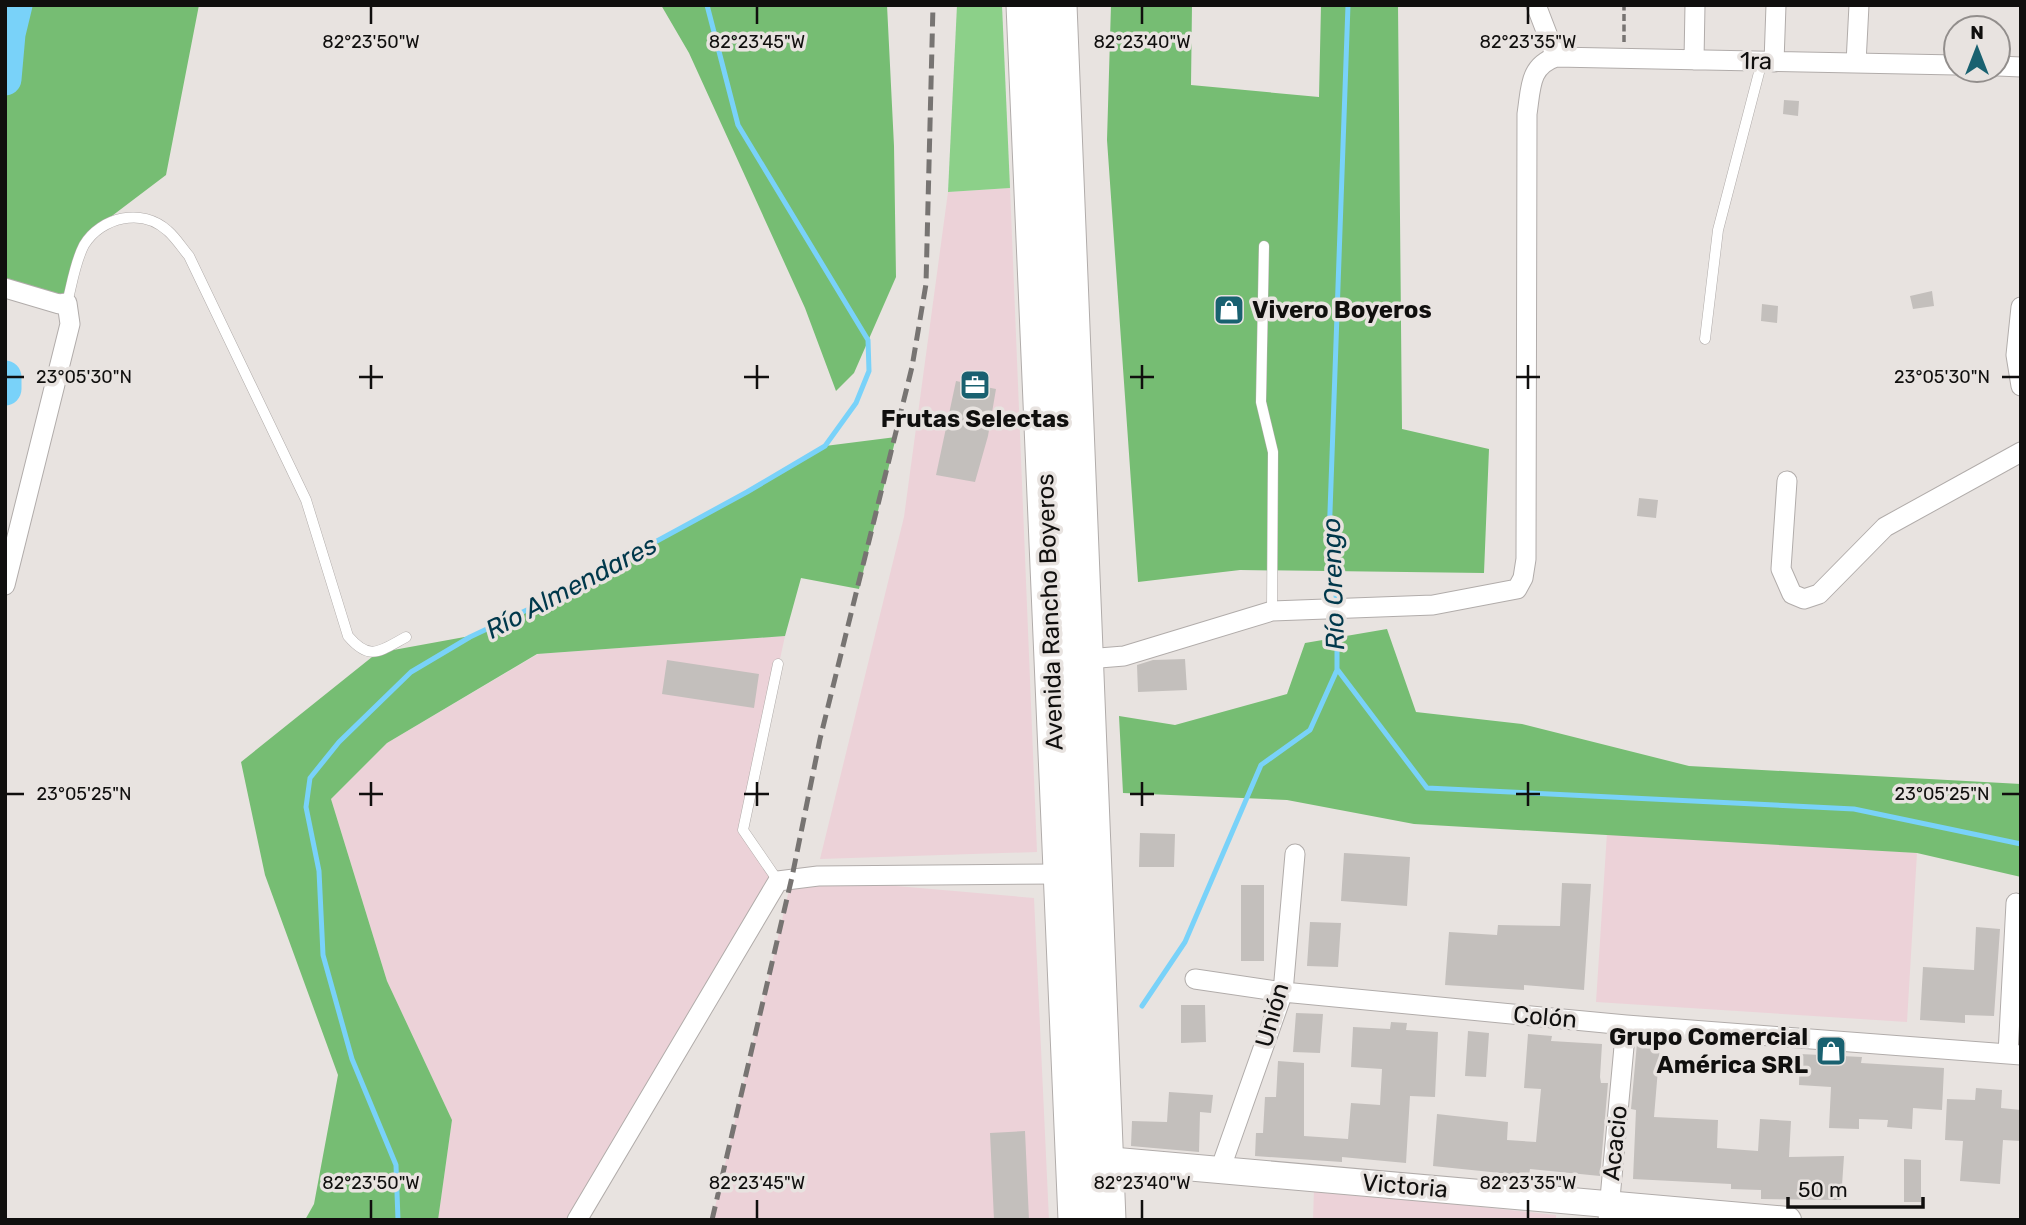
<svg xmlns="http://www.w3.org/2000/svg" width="2026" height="1225" font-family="Rubik,sans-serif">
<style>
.industrial{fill:#ecd2d8}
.green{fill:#8cd089}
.forest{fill:#76bd73}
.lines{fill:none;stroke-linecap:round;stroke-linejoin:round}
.stream{stroke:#79d2f9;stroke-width:5}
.river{stroke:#79d2f9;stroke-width:33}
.building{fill:#c3bfbc}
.lane-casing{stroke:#b1acaa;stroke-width:11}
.street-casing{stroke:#b1acaa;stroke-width:21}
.secondary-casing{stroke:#b1acaa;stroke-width:28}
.highway-casing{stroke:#b1acaa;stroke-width:37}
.path{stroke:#767371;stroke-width:3.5;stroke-dasharray:7 3.5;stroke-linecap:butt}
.lane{stroke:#fff;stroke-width:10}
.street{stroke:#fff;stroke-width:19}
.secondary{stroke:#fff;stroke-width:26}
.highway{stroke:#fff;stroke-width:35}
.rail{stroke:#777472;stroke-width:5;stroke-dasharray:14 7;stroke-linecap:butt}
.ticks{fill:none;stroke:#100f0e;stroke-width:2.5}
.labels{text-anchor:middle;stroke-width:7;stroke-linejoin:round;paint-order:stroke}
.street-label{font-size:24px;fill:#100f0e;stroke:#e8e3e0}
.poi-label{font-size:24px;font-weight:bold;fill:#100f0e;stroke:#e8e3e0;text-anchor:start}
.water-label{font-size:26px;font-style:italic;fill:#00384b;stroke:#e8e3e0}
.ticks-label{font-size:18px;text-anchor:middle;fill:#100f0e;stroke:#e8e3e0;stroke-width:7;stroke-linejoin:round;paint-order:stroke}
</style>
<rect width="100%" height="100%" fill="#e8e3e0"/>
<path class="industrial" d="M1010 188 1037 852 820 859 904 517 948 192Z
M785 636 743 830 778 881 577 1220H438L452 1120 387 981 331 799 387 743 538 654Z
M1607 833 1917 853 1907 1022 1596 1002Z
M792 877 1034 898 1049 1220H712Z
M1314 1189 1556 1215V1220H1313Z"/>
<path class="green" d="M957 5H1002L1010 188 948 192Z"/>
<path class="forest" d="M5 5H199L166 175 96 228 59 304 5 288Z
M661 5H887L894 146 896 277 854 373 836 391 805 308 689 53Z
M1111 5H1192L1191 85 1319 97 1321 5H1398L1402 429 1489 449 1484 573 1240 570 1138 582 1107 140Z
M896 437 859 589 801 578 785 636 537 654 387 743 331 799 387 981 452 1120 438 1220H305L314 1204 338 1075 265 875 241 762 377 653 470 636 554 597 747 492 825 446Z
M1387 629 1416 712 1522 724 1689 766 2021 784V877L1917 853 1414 824 1287 800 1123 793 1119 716 1175 725 1287 694 1305 643Z"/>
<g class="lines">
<path class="stream" d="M1337 604 1329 540 1348 5
M1337 614V669L1427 788 1854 809 2021 844
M1142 1006 1185 942 1261 765 1310 730 1337 670
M398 1220 396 1165 352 1059 323 955 319 871 306 807 310 778 339 742 411 672 470 637 554 597 747 492 825 446 856 403 869 371 868 340 738 125 707 5"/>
<path class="river" d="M5 79 9 34 16 5
M5 377V389"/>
</g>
<path class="building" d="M1784 100 1799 101 1798 116 1783 114Z
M1932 291 1934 306 1913 309 1910 296Z
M1762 304 1778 306 1777 323 1761 321Z
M956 381 996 389 988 436 975 482 936 475Z
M1639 498 1658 500 1656 518 1637 516Z
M1185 659 1187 690 1138 692 1137 665 1153 660Z
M667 660 759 674 754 708 662 694Z
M1140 833 1175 834 1174 867H1139Z
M1344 853 1410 857 1407 906 1341 901Z
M1562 883 1591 884 1584 990 1524 985V990L1445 985 1449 932 1497 935 1498 925 1560 926Z
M1241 885H1264V961H1241Z
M1310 922 1341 923 1338 967 1307 966Z
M1976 927 2000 929 1994 1016 1965 1015V1023L1920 1020 1923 967 1974 970Z
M1181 1005H1205L1206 1042 1181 1043Z
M1296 1013 1323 1014 1320 1053 1293 1052Z
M1391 1022 1407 1023 1406 1030 1438 1032 1435 1097 1410 1096 1406 1163 1342 1157V1162L1255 1156 1256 1133H1263L1265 1097H1276L1278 1061 1304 1063V1136L1348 1139 1351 1103 1380 1105 1382 1069 1351 1067 1353 1027 1390 1029Z
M1468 1031 1489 1033 1486 1077 1465 1076Z
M1528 1034 1552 1036 1551 1041 1602 1044 1600 1077 1601 1083H1608L1600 1176 1530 1169 1529 1175 1510 1174 1433 1166 1437 1114 1508 1122 1507 1140 1536 1142 1541 1089 1524 1088Z
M1637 1043 1660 1045 1654 1117 1718 1120 1717 1148 1758 1151 1760 1119 1791 1121 1789 1157 1844 1156 1841 1200 1761 1199V1190L1731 1189V1184L1633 1179 1636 1110 1631 1109Z
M1800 1054 1862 1057 1861 1063 1944 1068 1942 1110 1913 1108 1912 1129 1887 1127 1888 1120 1859 1119V1129L1829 1128 1831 1087 1799 1085Z
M1976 1088 2002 1090 2001 1108 2021 1110V1141L2003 1140 2000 1184 1960 1181 1963 1141 1945 1140 1947 1099 1975 1100Z
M1169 1092 1213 1095 1211 1113 1200 1112 1199 1152 1131 1146 1132 1121 1167 1122Z
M1025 1131 1029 1220H994L990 1133Z
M1904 1159 1921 1160V1202H1904Z"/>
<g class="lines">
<g class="lane-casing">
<path id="lane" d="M1264 246 1261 402 1273 452 1272 611
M67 303C72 284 75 262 84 245 101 217 142 207 168 231 176 238 182 248 189 256L306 500 348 636C370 662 380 651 406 637
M1705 339 1718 230 1762 61
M778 664 743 830 778 881"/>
</g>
<g class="street-casing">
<path id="street" d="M1536 5 1556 57
M1694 60 1695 5
M1774 62 1776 5
M1856 63 1859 5
M1998 66 2021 67
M5 288 59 304 67 303 70 324 5 585
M2021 307 2016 355 2021 386
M1787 481 1781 569 1792 594 1804 599 1819 594 1885 527 2021 452
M1087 659 1124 656 1272 611 1433 605 1517 589 1523 578 1526 559 1527 114C1531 88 1529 66 1556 57L1956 65
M1195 979 1283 992 1626 1025 2021 1055
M2008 1054 2016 903
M1220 1170 1283 992 1295 854
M577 1220 778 881 818 876 1060 874
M1608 1220 1626 1025"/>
</g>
<g class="secondary-casing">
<path id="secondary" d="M1106 1160 1788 1220"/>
</g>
<g class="highway-casing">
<path id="highway" d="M1024 5 1076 1220
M1059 5 1108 1220"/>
</g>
<path class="path" d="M1624 42V5"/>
<use href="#lane" class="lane"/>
<use href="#street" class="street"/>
<use href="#secondary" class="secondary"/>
<use href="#highway" class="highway"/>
<path class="rail" d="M712 1220 792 877 820 739 912 367 926 284 933 5"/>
</g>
<path class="ticks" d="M371 7V24M757 7V24M1142 7V24M1528 7V24M371 365V389M757 365V389M1142 365V389M1528 365V389M7 377H24M359 377H383M744 377H769M1130 377H1154M1516 377H1540M2002 377H2019M371 782V806M757 782V806M1142 782V806M1528 782V806M7 794H24M359 794H383M744 794H769M1130 794H1154M1516 794H1540M2002 794H2019M371 1200V1218M757 1200V1218M1142 1200V1218M1528 1200V1218"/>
<defs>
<g id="shop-square" transform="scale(1.575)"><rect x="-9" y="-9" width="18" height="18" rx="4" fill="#196170" stroke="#e8e3e0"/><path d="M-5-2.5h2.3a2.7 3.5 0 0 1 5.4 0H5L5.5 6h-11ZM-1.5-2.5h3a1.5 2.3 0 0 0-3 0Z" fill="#fff"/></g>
<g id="office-square" transform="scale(1.575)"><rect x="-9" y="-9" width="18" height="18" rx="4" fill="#196170" stroke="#e8e3e0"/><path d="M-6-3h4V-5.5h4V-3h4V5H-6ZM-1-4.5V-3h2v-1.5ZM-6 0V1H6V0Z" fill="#fff"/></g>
</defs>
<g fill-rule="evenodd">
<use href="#shop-square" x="1229" y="310"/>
<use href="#office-square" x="975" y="385"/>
<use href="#shop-square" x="1831" y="1051"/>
</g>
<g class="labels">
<g class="street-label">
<text transform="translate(1756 61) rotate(1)" y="8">1ra</text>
<text transform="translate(1050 612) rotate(-92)" y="8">Avenida Rancho Boyeros</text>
<text transform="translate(1272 1015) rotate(-74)" y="8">Unión</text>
<text transform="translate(1545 1017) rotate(5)" y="8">Colón</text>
<text transform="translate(1615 1143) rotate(-84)" y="8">Acacio</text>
<text transform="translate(1405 1186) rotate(5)" y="8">Victoria</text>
</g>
<g class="poi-label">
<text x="1252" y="318">Vivero Boyeros</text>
<text x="975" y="427" text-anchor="middle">Frutas Selectas</text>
<text x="1808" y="1045" text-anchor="end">Grupo Comercial<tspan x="1808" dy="28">América SRL</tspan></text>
</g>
<g class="water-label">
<text transform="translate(1333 584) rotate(-92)" y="9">Río Orengo</text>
<text transform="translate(571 587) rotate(-28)" y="9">Río Almendares</text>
</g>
</g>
<g class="ticks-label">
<text x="371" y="48">82°23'50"W</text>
<text x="757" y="48">82°23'45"W</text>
<text x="1142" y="48">82°23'40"W</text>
<text x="1528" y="48">82°23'35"W</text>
<text x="84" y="383">23°05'30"N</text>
<text x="1942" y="383">23°05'30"N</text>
<text x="84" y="800">23°05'25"N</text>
<text x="1942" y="800">23°05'25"N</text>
<text x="371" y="1189">82°23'50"W</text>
<text x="757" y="1189">82°23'45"W</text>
<text x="1142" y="1189">82°23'40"W</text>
<text x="1528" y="1189">82°23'35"W</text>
</g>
<rect width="2026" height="1225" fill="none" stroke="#100f0e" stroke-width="14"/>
<g transform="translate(1977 49)"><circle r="33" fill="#e8e3e0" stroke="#928e8c" stroke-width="2"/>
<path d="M0-5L12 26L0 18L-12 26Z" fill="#196170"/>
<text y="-10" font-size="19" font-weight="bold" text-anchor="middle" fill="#100f0e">N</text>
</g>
<path d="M1788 1197v10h135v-10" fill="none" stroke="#100f0e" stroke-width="3.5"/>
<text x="1798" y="1197" font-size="21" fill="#100f0e" stroke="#e8e3e0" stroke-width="5" paint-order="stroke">50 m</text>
</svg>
